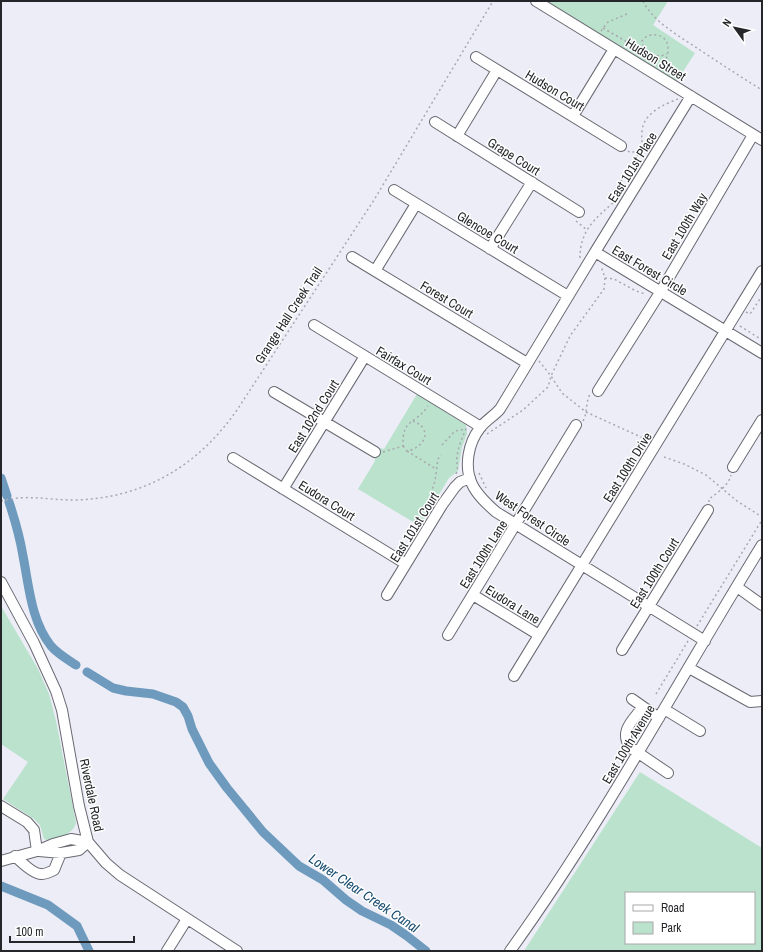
<svg xmlns="http://www.w3.org/2000/svg" width="763" height="952" font-family="'Archivo Narrow',sans-serif">
<style>
.green{fill:#bae2cc;fill-rule:evenodd}
.lines{fill:none;stroke-linecap:round;stroke-linejoin:round}
.canal{stroke:#6e9abd;stroke-width:9}
.minor-casing{stroke:#696972;stroke-width:12}
.path{stroke:#a7a8b0;stroke-width:1.5;stroke-dasharray:2 3;stroke-linecap:butt}
.minor{stroke:#fff;stroke-width:10}
.labels{text-anchor:middle;stroke-width:3;stroke-linejoin:round;paint-order:stroke}
.street-label{font-size:13px;fill:#252629;stroke:#fff}
.water-label{font-size:14px;font-style:italic;fill:#1a4e72;stroke:#fff}
</style>
<rect width="100%" height="100%" fill="#ecedf7"/>
<path class="green" d="M546 1H668L653 25 695 53 677 81Z
M417 394 466 425 467 434 462 447 458 471 449 478 420 526 358 489 375 461 374 457 379 448 384 449Z
M1 606 38 669 49 694 56 721 76 823C73 835 58 837 47 840L44 839 40 825 34 819 3 799 28 762 1 744Z
M640 772 762 848V951H524ZM626 893H754V943H626Z"/>
<g class="lines">
<path class="canal" d="M1 478 7 496
M9 502C15 520 20 538 23 556 29 586 31 621 51 646 58 654 67 659 76 665
M87 672 113 688 126 691 153 694 176 702 183 707 188 716 192 729 209 763 227 788 263 832 299 866 323 880 346 900 362 911 391 925 407 936 426 951
M1 886 48 905 77 926 89 951"/>
<g class="minor-casing">
<path id="minor" d="M536 1 762 140
M476 57 621 146
M573 116 614 49
M435 122 579 212
M457 136 497 70
M394 190 568 296
M490 249 532 182
M595 252 691 96
M352 257 527 363
M375 271 416 204
M314 325 481 427
M598 391 661 291 753 135
M274 392 375 452
M233 458 406 564
M733 467 762 420
M283 489 365 356
M1 582 34 643 56 691 62 710 79 806 88 842 106 863 120 875 237 951
M737 587 762 605
M387 595 442 505 455 487 460 482 470 478
M473 595 539 635
M448 635 576 425
M705 641 496 512C487 504 477 495 472 484 464 467 468 443 480 428 485 421 494 416 500 409L595 252 762 353
M622 650 708 510
M689 668 750 702 762 701
M514 676 762 271
M632 699 659 718
M643 707C633 720 618 732 631 748L668 773
M664 709 700 731
M1 806 27 822 34 830 37 851
M39 851 61 853 79 850 88 842
M15 856C20 861 34 875 42 874 46 874 50 872 54 870L61 853
M1 861 37 851 53 844 71 839 88 842
M167 951 187 919
M510 951C603 822 678 681 762 545"/>
</g>
<path class="path" d="M643 1C654 23 681 37 700 50 721 64 741 77 762 90
M603 28 648 54
M601 31 608 22 627 14
M663 68C665 62 669 53 668 47 667 33 648 31 642 41L645 51 650 55 661 56 667 54
M628 151 631 153 640 149 641 150
M618 196 621 181 641 150C643 144 641 138 642 131 643 114 664 104 678 99
M576 221 587 230
M580 258C580 230 595 219 615 201
M605 278 614 279 636 291 645 294
M746 312 750 314 762 296
M740 326 762 340
M539 361 551 376 562 393 586 412 643 438
M583 421C588 412 585 404 590 394
M487 434 523 410 548 387 551 376 570 336 604 289 605 278 601 266
M442 445 455 431 466 429C462 438 458 447 457 457 456 463 459 468 456 474
M403 446 407 451C415 450 425 443 425 434 425 431 422 427 421 425L413 421
M407 451 436 469
M383 452 403 446C402 418 415 425 428 406
M664 457 684 464 706 475 737 501 762 517
M479 473 486 488
M436 500 430 496 435 481 438 459 441 455
M1 501C29 494 46 500 73 500 143 499 198 466 237 410L374 200 493 1
M709 502V499C717 493 729 485 731 475
M697 626 762 520
M656 694 688 641"/>
<use href="#minor" class="minor"/>
</g>
<g class="labels">
<g class="street-label">
<text transform="translate(656 59) rotate(32)" y="5">Hudson Street</text>
<text transform="translate(555 90) rotate(31)" y="5">Hudson Court</text>
<text transform="translate(514 156) rotate(32)" y="5">Grape Court</text>
<text transform="translate(632 167) rotate(-58)" y="5">East 101st Place</text>
<text transform="translate(684 226) rotate(-59)" y="5">East 100th Way</text>
<text transform="translate(488 232) rotate(31)" y="5">Glencoe Court</text>
<text transform="translate(650 270) rotate(31)" y="5">East Forest Circle</text>
<text transform="translate(447 299) rotate(31)" y="5">Forest Court</text>
<text transform="translate(288 315) rotate(-57)" y="5">Grange Hall Creek Trail</text>
<text transform="translate(404 365) rotate(31)" y="5">Fairfax Court</text>
<text transform="translate(313 416) rotate(-58)" y="5">East 102nd Court</text>
<text transform="translate(627 467) rotate(-58)" y="5">East 100th Drive</text>
<text transform="translate(327 500) rotate(32)" y="5">Eudora Court</text>
<text transform="translate(533 518) rotate(34)" y="5">West Forest Circle</text>
<text transform="translate(414 527) rotate(-58)" y="5">East 101st Court</text>
<text transform="translate(483 554) rotate(-58)" y="5">East 100th Lane</text>
<text transform="translate(654 573) rotate(-58)" y="5">East 100th Court</text>
<text transform="translate(513 604) rotate(32)" y="5">Eudora Lane</text>
<text transform="translate(628 744) rotate(-59)" y="5">East 100th Avenue</text>
<text transform="translate(92 795) rotate(78)" y="5">Riverdale Road</text>
</g>
<g class="water-label">
<text transform="translate(364 893) rotate(34)" y="5">Lower Clear Creek Canal</text>
</g>
</g>
<rect width="763" height="952" fill="none" stroke="#252629" stroke-width="4"/>
<rect x="625" y="892" width="130" height="52" fill="#ffffff" stroke="#a8a8a9"/>
<rect x="633" y="905" width="20" height="6" fill="#ffffff" stroke="#a8a8a9"/>
<text x="661" y="912" font-size="12" fill="#252629">Road</text>
<rect x="633" y="922" width="20" height="12" fill="#bae2cc" stroke="#a8a8a9"/>
<text x="661" y="932" font-size="12" fill="#252629">Park</text>
<g transform="translate(735 28) rotate(303)" stroke="#ffffff" stroke-width="3" paint-order="stroke">
<path d="M0-3L7 15L0 10L-7 15Z" fill="#252629"/>
<text y="-6" font-size="11" font-weight="bold" text-anchor="middle" fill="#252629">N</text>
</g>
<path d="M10 936v6h124v-6" fill="none" stroke="#252629" stroke-width="2"/>
<text x="16" y="936" font-size="12" fill="#252629" stroke="#ffffff" stroke-width="3" paint-order="stroke">100 m</text>
</svg>
